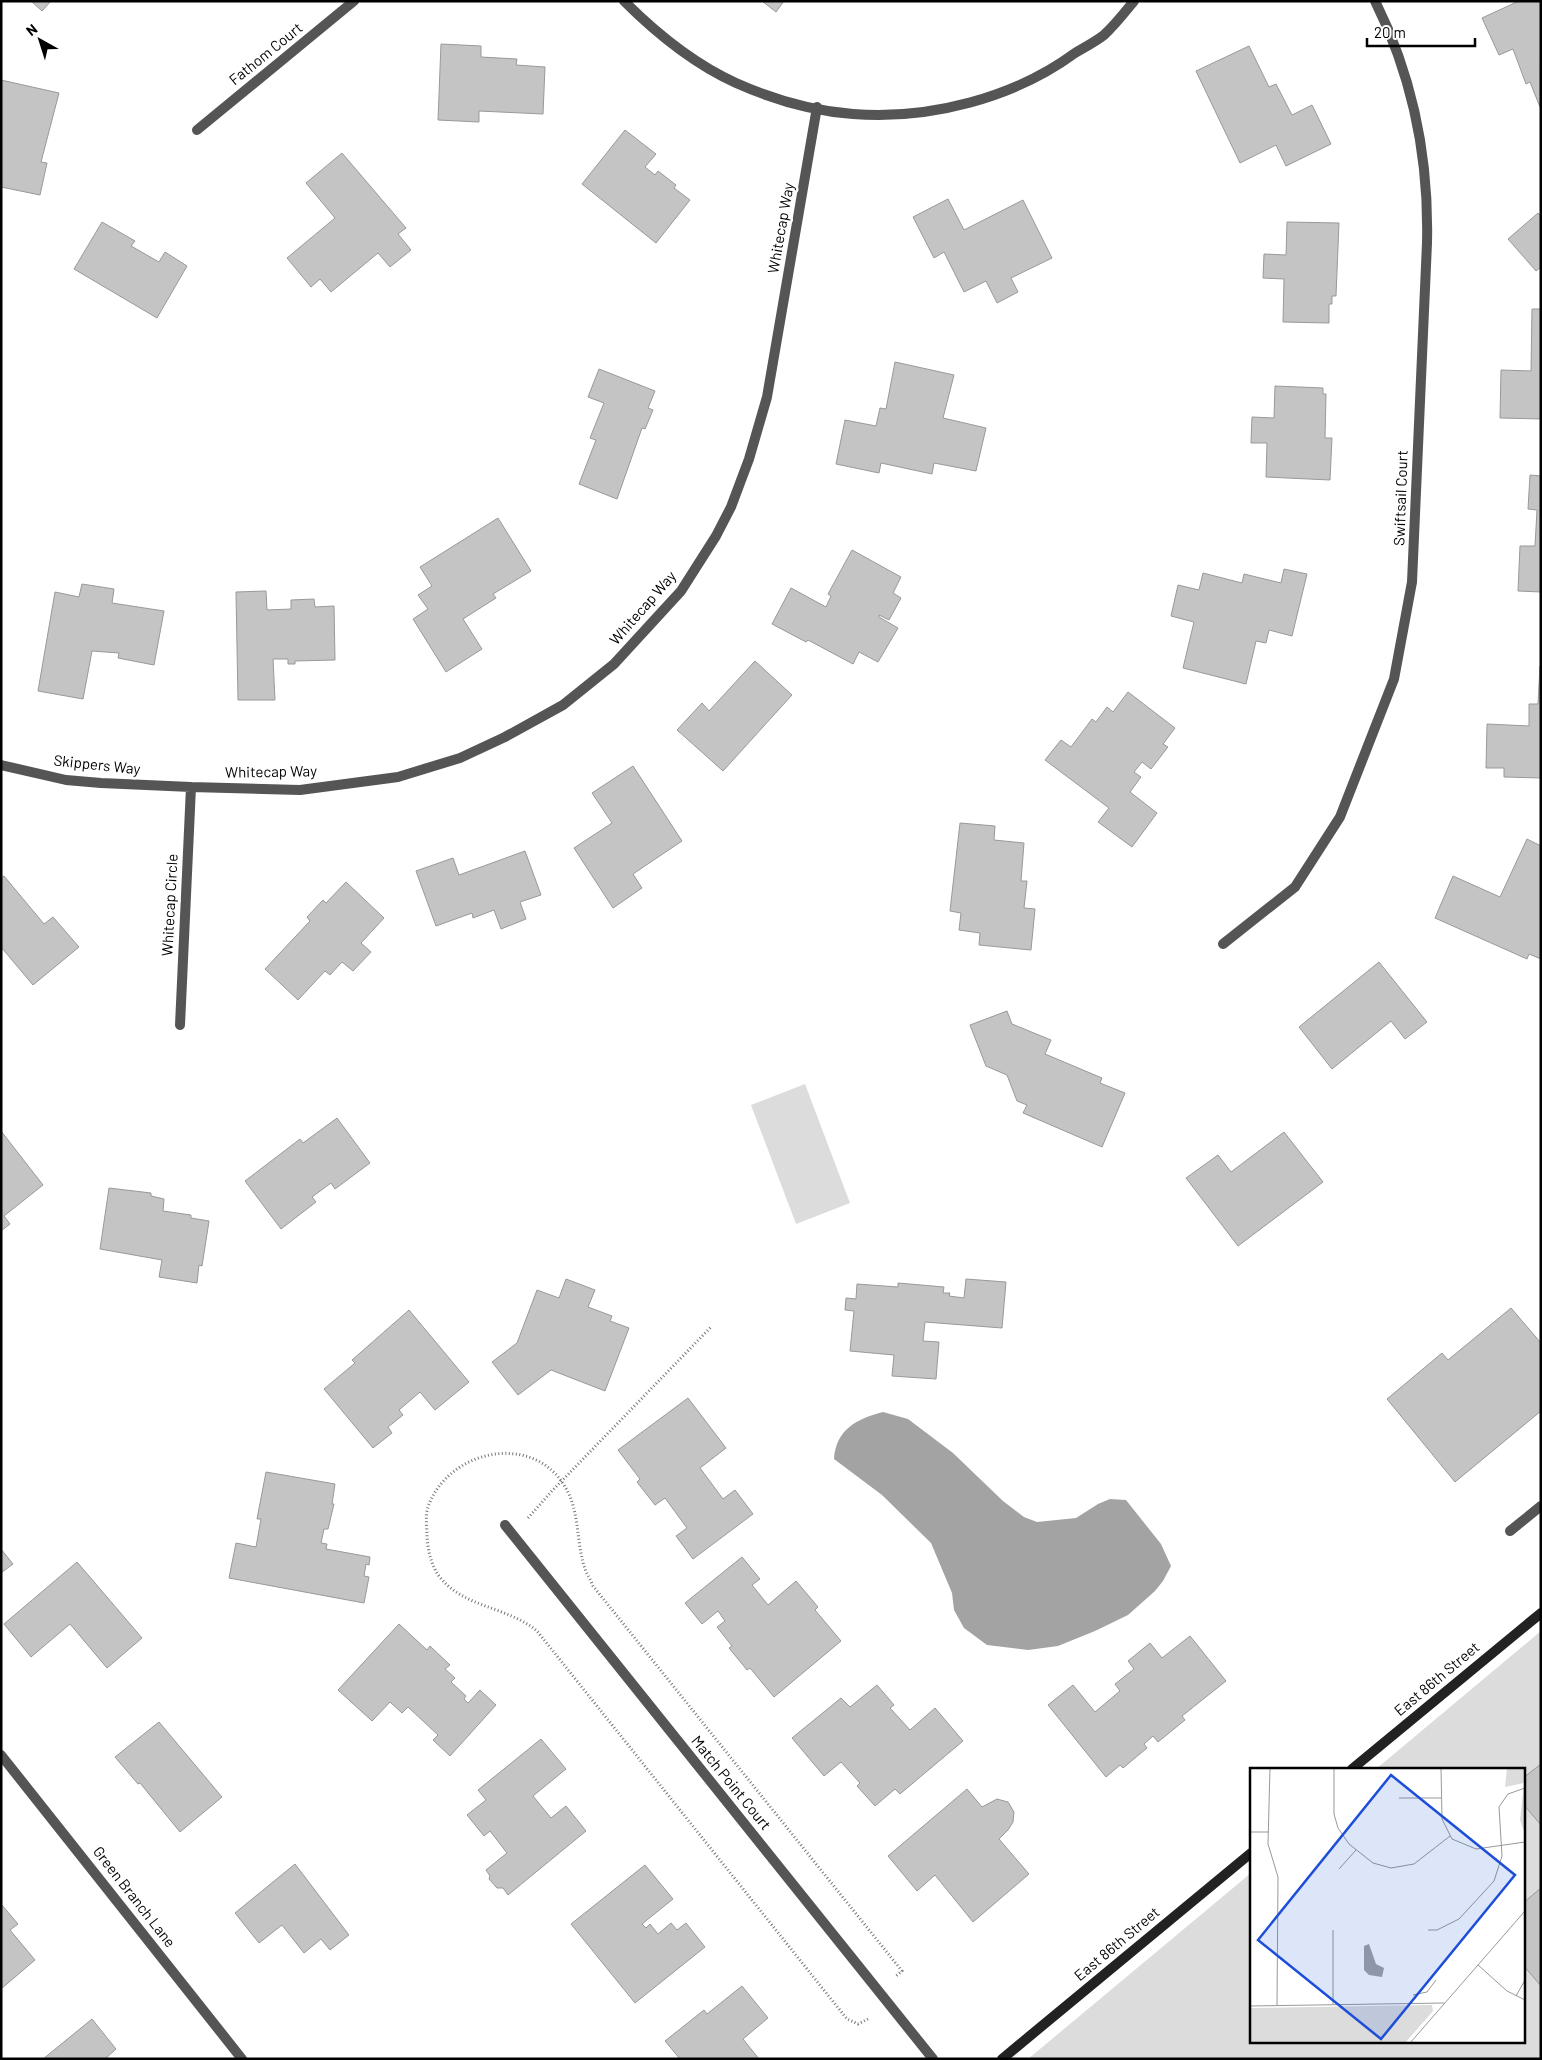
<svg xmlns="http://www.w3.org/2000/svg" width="1542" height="2060" font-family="Barlow,sans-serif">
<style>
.green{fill:#dcdcdc}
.water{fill:#a3a3a3}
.building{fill:#c4c4c4;stroke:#999}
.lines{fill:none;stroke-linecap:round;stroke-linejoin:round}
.path{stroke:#777;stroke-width:3;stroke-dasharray:1 2.5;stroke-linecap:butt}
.lane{stroke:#555;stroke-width:10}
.street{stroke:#555;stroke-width:10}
.secondary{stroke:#222;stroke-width:10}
.labels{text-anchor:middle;stroke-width:5;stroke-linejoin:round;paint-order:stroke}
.street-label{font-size:15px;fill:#000;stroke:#fff}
.inset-road{fill:none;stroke:#999;stroke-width:1}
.view{fill:#1d4ed8;fill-opacity:0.15;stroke:#1d4ed8;stroke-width:2.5}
.inset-edge{fill:none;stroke:#000;stroke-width:2.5}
</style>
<rect width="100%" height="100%" fill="#fff"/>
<path class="green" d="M805 1084 850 1203 796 1224 751 1105Z
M1541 1631V2059H1028L1251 1873V2041H1523V1769H1376Z"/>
<path class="water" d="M883 1412 908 1419 953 1453 1003 1501 1024 1517 1037 1522 1076 1518 1098 1504 1110 1499 1126 1500 1161 1544 1171 1566 1163 1581 1155 1591 1128 1615 1095 1631 1058 1646 1028 1650 987 1645 964 1628 954 1610 952 1593 931 1543 882 1495 834 1459C836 1429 857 1419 883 1412Z"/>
<path class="building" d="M31 1H51L42 11Z
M762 1H784L776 12Z
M1519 1H1541L1540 107 1530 82 1526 84 1513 49 1499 55 1482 18Z
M441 44 481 46V57L517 59 516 65 545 67 543 114 479 111V122L438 120Z
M1249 46 1269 87 1276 84 1292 115 1312 105 1331 144 1286 166 1276 145 1240 163 1196 71Z
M1 80 59 93 41 162 47 163 40 195 1 187Z
M625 130 656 154 645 167 655 175 658 171 676 185 674 188 690 200 656 243 582 184Z
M342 153 406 228 398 234 411 250 390 267 378 253 331 292 320 279 311 287 287 258 335 218 306 183Z
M948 199 964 230 1023 200 1052 258 1011 278 1018 292 997 303 986 281 964 292 944 252 934 258 913 217Z
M1538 213 1541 216V267L1536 271 1508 239Z
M102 222 135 241 131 246 159 262 165 252 187 266 157 318 74 269Z
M1287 222 1339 223 1336 296H1332V304H1329V323L1283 322 1284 279 1263 278 1264 254 1286 255Z
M1532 309H1541V419L1500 418 1501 370 1531 371Z
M895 362 954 375 943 418 986 428 976 471 934 463 932 474 881 463 879 473 836 464 845 420 876 426 880 408 886 409Z
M599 369 655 391 648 408 653 410 645 429 642 428 617 499 579 484 596 440 590 438 604 403 588 397Z
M1275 386 1323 388V394H1326L1325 438H1332L1330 480 1266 477 1267 443H1251L1252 417 1274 418Z
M1530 475 1541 476V592L1518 591 1520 546H1535L1537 510 1528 509Z
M498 518 531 571 493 594 496 598 463 619 482 649 446 672 413 619 428 609 418 595 432 586 420 567Z
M852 550 901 577 893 593 901 598 889 620 879 615V617L898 628 878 662 859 652 853 664 808 640 806 642 772 624 791 588 826 607 831 596 828 594Z
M1284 569 1307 574 1292 636 1269 630 1266 643 1256 641 1246 684 1183 668 1194 622 1171 616 1178 585 1199 590 1203 573 1242 583 1244 574 1281 583Z
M82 584 114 589 112 603 164 611 154 665 118 658 119 653 92 651 83 699 38 691 55 592 79 597Z
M266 591 267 610 291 609V600L314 599 315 607 334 606 335 660 295 661V664H288V659H273L275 700H238L236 592Z
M755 661 792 695 723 771 677 730 702 703 709 711Z
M1540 666 1541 778 1504 777V768H1486L1487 724 1529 726V704H1538Z
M1128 692 1175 728 1163 744 1168 747 1151 769 1142 762 1134 772 1141 777 1130 792 1157 813 1132 847 1098 822 1109 808 1045 760 1061 740 1071 747 1092 719 1096 722 1107 707 1113 712Z
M633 766 682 841 633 874 642 888 613 908 574 848 612 823 592 793Z
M960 823 995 826 994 840 1024 843 1021 881H1027L1024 908 1035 909 1031 950 979 945 980 933 959 930 961 913 950 911Z
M1527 839 1541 846V959L1529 954 1527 959 1435 918 1453 876 1500 897Z
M525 851 541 895 520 902 526 919 501 929 494 910 473 918 472 913 436 926 416 871 453 858 459 875Z
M4 876 44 924 53 917 79 947 33 985 1 947V878Z
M346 882 384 918 361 943 371 952 353 971 342 962 330 975 325 971 298 1000 265 969 310 921 307 917 323 900 326 903Z
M1379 962 1427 1022 1405 1039 1391 1021 1332 1069 1299 1027Z
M1007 1011 1012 1024 1051 1040 1045 1054 1102 1078 1100 1083 1125 1093 1102 1147 1023 1113 1027 1105 1017 1101 1007 1075 986 1066 970 1025Z
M337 1118 370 1163 335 1189 331 1183 312 1197 316 1202 281 1229 245 1181 300 1139 303 1143Z
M1 1131 43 1185 4 1216 10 1224 1 1231Z
M1284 1132 1323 1182 1238 1246 1186 1178 1218 1155 1231 1172Z
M109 1188 151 1193V1196L164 1199 163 1211 191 1215V1218L209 1221 202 1266 199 1265 197 1283 159 1277 162 1260 100 1249Z
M566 1279 595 1290 588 1307 612 1316 610 1321 629 1328 605 1391 551 1370 518 1395 492 1362 517 1343 537 1290 559 1298Z
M966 1279 1006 1282 1002 1328 925 1322 923 1341 939 1342 936 1379 892 1376 894 1355 850 1351 854 1311 845 1310 846 1298 856 1299 857 1284 898 1287V1283L944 1287 943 1293H950L949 1296 964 1298Z
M1511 1308 1541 1343V1411L1455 1482 1387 1399 1442 1353 1448 1360Z
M409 1310 469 1382 435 1410 420 1392 399 1410 403 1415 388 1427 392 1433 373 1448 324 1389 355 1363 352 1360Z
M688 1398 726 1448 700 1468 723 1499 735 1490 753 1514 693 1559 676 1536 687 1528 665 1498 655 1505 637 1482 640 1479 618 1450Z
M266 1472 335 1484 332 1504H334L328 1529H324L321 1543 327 1544 326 1549 370 1557 369 1565 366 1564 364 1576 369 1577 364 1603 229 1578 236 1543 256 1547 261 1519H257Z
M1 1549 13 1564 1 1573Z
M742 1557 760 1579 752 1585 768 1605 796 1581 818 1607 815 1610 841 1641 774 1697 750 1668 747 1670 729 1648 732 1646 717 1627 725 1621 718 1611 702 1624 685 1603Z
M77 1562 142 1638 107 1668 70 1624 31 1657 4 1624Z
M399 1624 427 1650 430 1646 450 1665 445 1669 455 1678 451 1682 466 1696 464 1699 468 1703 480 1690 496 1705 450 1756 433 1740 438 1735 408 1707 402 1713 390 1702 372 1721 338 1690Z
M1190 1636 1226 1681 1182 1716 1185 1720 1158 1742 1153 1736 1144 1744 1147 1748 1123 1768 1120 1765 1106 1777 1048 1705 1073 1685 1095 1712 1120 1691 1115 1684 1134 1669 1128 1661 1150 1643 1162 1658Z
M877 1685 894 1705 890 1708 910 1730 935 1708 963 1741 900 1794 895 1789 875 1806 857 1786 860 1783 841 1762 824 1776 792 1738 841 1698 850 1707Z
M159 1722 222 1797 180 1832 140 1783 138 1784 115 1757Z
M541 1739 566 1769 533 1796 551 1818 566 1806 586 1831 508 1895 503 1888H497L489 1879 490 1876 486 1870 507 1853 490 1831 484 1836 467 1815 486 1800 478 1790Z
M1541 1764V1825L1523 1804V1778Z
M967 1789 982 1807 997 1799 1008 1802 1014 1812 1013 1822 1008 1830 999 1839 1029 1874 973 1922 935 1875 917 1891 888 1856Z
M295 1864 349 1935 330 1950 321 1939 304 1953 282 1925 259 1943 235 1913Z
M645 1865 673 1899 642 1924 646 1928 650 1924 658 1934 671 1923 677 1930 686 1923 705 1947 635 2003 571 1924Z
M1541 1888V1986L1523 1965V1903Z
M1 1904 18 1924 10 1930 35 1960 1 1989Z
M742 1986 768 2018 743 2039 759 2059H680L665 2041 704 2010 707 2014Z
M92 2019 116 2049 105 2059H43Z"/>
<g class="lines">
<path class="path" d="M528 1518 551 1492 712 1326
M868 2019 858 2024 847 2019 537 1631C507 1606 463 1608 439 1576 431 1565 428 1550 427 1537 427 1527 425 1516 428 1507 447 1452 527 1432 562 1482 581 1509 575 1539 585 1569 587 1575 591 1580 593 1586L902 1971 896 1976"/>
<path class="lane" d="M1510 1531 1541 1506"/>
<path class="street" d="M624 1C657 34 694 64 736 83 772 99 814 111 853 114 929 120 1014 98 1075 53 1085 47 1095 42 1104 35 1115 25 1125 12 1134 1
M197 130 354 1
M1 765 66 780 101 783 191 787 300 790 398 777 460 758 505 737 563 705 614 664 681 591 716 536 731 507 749 459 767 397 817 107
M1223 944 1295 887 1340 817 1394 679 1412 582 1427 243C1429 159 1413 77 1375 1
M180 1025 191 787
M505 1525 933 2059
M1 1755 242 2059"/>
<path class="secondary" d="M1352 1769 1541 1613
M1002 2059 1251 1853"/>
</g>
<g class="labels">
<g class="street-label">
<text transform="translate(266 54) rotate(-39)" y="5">Fathom Court</text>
<text transform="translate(781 228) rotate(-80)" y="5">Whitecap Way</text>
<text transform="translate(1401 498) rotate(-88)" y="5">Swiftsail Court</text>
<text transform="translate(643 608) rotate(-49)" y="5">Whitecap Way</text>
<text transform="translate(97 765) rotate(6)" y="5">Skippers Way</text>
<text transform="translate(271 772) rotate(-1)" y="5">Whitecap Way</text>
<text transform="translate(170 905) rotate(-87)" y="5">Whitecap Circle</text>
<text transform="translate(1437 1679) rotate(-40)" y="5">East 86th Street</text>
<text transform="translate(731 1783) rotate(51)" y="5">Match Point Court</text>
<text transform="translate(134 1897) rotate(52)" y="5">Green Branch Lane</text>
<text transform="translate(1117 1944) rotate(-40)" y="5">East 86th Street</text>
</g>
</g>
<g transform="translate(1250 1768)">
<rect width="275" height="275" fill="#fff"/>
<path d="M257 0H275V66L270 52 274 15 255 19ZM178 237H182L183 243 155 275H0V240Z" fill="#dcdcdc"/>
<path d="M119 176 126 196 134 200 132 209 119 207 114 202V178Z" fill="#a3a3a3"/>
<path class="inset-road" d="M20 0 18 76 28 109 27 237M84 0V46L88 60 99 76 123 95 141 100 164 96 200 68M191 0 192 51 202 71 226 81 275 74M149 30H191M0 64H18M89 101 106 82M178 162H187L209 151 244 113 252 88 249 39 258 26 275 20M228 197 257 223 275 232M163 227 177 224 186 212M266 228 275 212M83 236V162M0 238 194 235M160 275 275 143"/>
<path class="view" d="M141 7 265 107 131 271 8 172Z"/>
<rect width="275" height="275" class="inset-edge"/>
</g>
<rect width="1542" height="2060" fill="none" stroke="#000000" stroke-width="5"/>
<g transform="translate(40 40) rotate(321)" stroke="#ffffff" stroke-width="4" paint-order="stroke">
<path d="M0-4L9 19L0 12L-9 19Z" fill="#000000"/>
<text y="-8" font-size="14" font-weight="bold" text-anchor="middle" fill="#000000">N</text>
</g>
<path d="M1367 38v8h108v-8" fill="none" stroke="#000000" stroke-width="2.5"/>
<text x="1374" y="38" font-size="15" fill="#000000" stroke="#ffffff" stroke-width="4" paint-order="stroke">20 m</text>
</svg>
